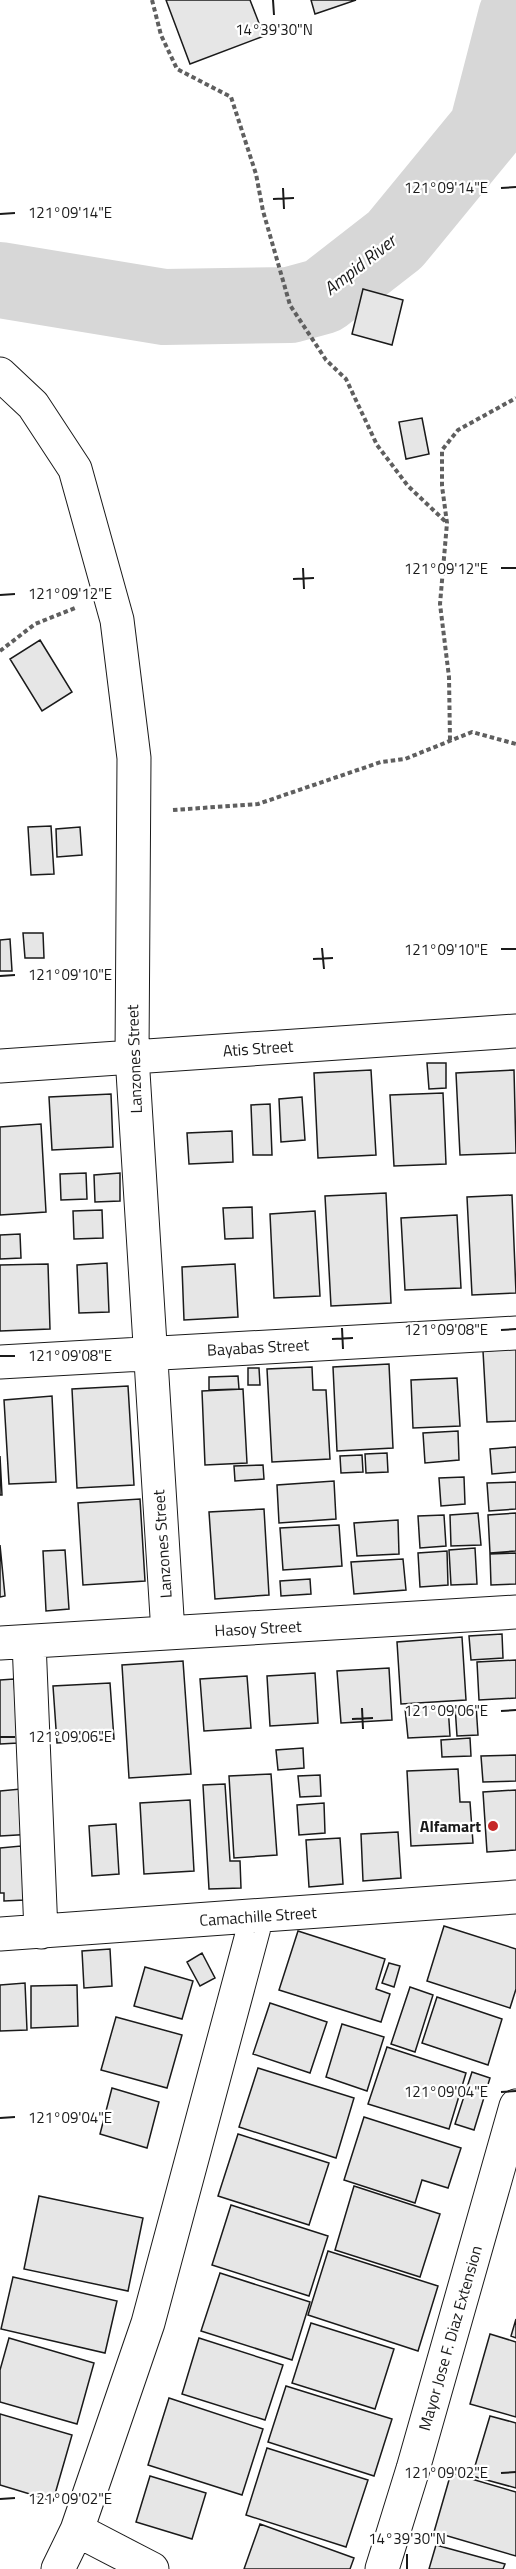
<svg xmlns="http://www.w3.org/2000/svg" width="516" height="2569" font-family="'Titillium Web',sans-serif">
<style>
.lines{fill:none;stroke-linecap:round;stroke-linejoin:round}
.river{stroke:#d7d7d7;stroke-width:76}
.building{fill:#e6e6e6;stroke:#1a1a1a;stroke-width:1.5}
.street-casing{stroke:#1a1a1a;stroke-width:35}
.secondary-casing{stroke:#1a1a1a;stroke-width:35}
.path{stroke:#5f5f5f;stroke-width:4;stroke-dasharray:4.5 3;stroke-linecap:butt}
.street{stroke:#fff;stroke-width:33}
.secondary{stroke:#fff;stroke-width:33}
.ticks{fill:none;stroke:#1a1a1a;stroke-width:2}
.poi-dot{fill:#c62828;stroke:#fff;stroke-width:2}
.labels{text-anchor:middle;stroke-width:4.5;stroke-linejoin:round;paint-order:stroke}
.street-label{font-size:16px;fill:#1a1a1a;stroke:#fff}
.poi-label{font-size:16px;font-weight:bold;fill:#1a1a1a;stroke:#fff;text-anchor:end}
.water-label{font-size:18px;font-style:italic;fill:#1a1a1a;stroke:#fff}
.ticks-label{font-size:15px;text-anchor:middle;fill:#1a1a1a;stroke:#fff;stroke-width:4.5;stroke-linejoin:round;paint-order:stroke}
</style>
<rect width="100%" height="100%" fill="#fff"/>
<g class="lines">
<path class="river" d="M0 280 164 307 290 305 323 296 395 240 487 128 516 16"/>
</g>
<path class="building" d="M166 0H250L264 36 190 64Z
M311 0H356L315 14Z
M363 289 403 300 392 345 352 334Z
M422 418 429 454 406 459 399 422Z
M40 640 72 692 42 711 10 659Z
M51 826 54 874 31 875 28 827Z
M80 827 82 855 57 857 56 829Z
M23 933H43L44 958H25Z
M10 939 12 971H0V940Z
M427 1063H446V1088L429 1089Z
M371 1070 376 1155 318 1158 314 1073Z
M514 1070 516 1153 460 1155 456 1073Z
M443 1093 446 1164 394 1166 390 1095Z
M111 1094 113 1147 52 1150 49 1097Z
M302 1097 305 1140 281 1142 279 1099Z
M270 1104 272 1155H253L251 1105Z
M41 1124 46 1212 0 1215V1127Z
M232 1131 233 1162 189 1164 187 1133Z
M86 1173 87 1199 61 1200 60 1174Z
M120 1173V1201L95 1202 94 1175Z
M386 1193 391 1303 331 1306 325 1196Z
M512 1195 516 1293 472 1295 467 1197Z
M252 1207 253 1238 225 1239 223 1208Z
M102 1210 103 1238 74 1239 73 1211Z
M315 1211 320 1296 274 1298 270 1214Z
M457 1215 461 1288 405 1290 401 1218Z
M20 1234 21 1258 0 1259V1235Z
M107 1263 109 1312 79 1313 77 1265Z
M48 1264 50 1329 0 1331V1265Z
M235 1264 238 1317 184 1320 182 1267Z
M516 1349V1421L487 1422 483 1351Z
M389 1364 393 1448 337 1451 333 1367Z
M312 1367 313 1390H326L330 1459 272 1462 267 1369Z
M248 1368H259L260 1385H248Z
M238 1376 239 1389 209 1390V1377Z
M457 1378 460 1426 413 1428 411 1380Z
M128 1386 134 1485 77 1488 72 1389Z
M243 1389 247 1463 205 1465 202 1391Z
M52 1396 56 1482 9 1484 4 1400Z
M458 1431 459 1460 425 1463 423 1433Z
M516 1447V1472L492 1474 490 1449Z
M387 1453 388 1472 366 1473 365 1454Z
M362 1455 363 1472 341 1473 340 1456Z
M0 1456 2 1495H0Z
M263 1465 264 1479 235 1481 234 1466Z
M464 1477 465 1504 441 1506 439 1478Z
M334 1481 336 1519 279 1523 277 1485Z
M516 1482V1509L489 1511 487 1483Z
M140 1499 145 1581 83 1585 78 1503Z
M264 1509 269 1595 215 1599 209 1512Z
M478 1513 481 1545 451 1546 450 1515Z
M516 1513V1551L490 1553 488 1515Z
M444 1515 446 1546 420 1548 418 1516Z
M398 1520 399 1554 357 1556 354 1523Z
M339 1525 342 1566 283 1570 280 1528Z
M0 1545 5 1596 0 1597Z
M475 1548 477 1584 451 1585 449 1550Z
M65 1550 69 1609 46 1611 43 1551Z
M447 1551 448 1585 420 1587 418 1553Z
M516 1553V1584L491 1585 490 1554Z
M403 1559 406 1590 354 1594 351 1562Z
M310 1579 311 1594 281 1596 280 1581Z
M502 1634 503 1658 471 1660 469 1636Z
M462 1637 466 1700 401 1704 397 1642Z
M516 1660V1698L479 1700 477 1662Z
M183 1661 191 1774 129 1778 122 1665Z
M389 1668 392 1720 341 1723 337 1671Z
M315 1673 318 1723 270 1726 267 1676Z
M247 1676 251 1728 204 1731 200 1679Z
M14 1679 18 1743 0 1744V1680Z
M110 1683 114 1739 57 1743 53 1686Z
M476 1705 478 1735 457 1736 455 1706Z
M448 1706 450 1736 408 1738 405 1708Z
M470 1738 471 1756 442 1757 441 1740Z
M303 1748 304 1768 278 1770 276 1750Z
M516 1755V1781L483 1782 481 1756Z
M458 1769 460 1802H470L473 1843 411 1846 407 1771Z
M271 1774 277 1855 234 1858 229 1776Z
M320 1775 321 1796 300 1797 298 1776Z
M225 1784 230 1861H240L241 1888 209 1889 203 1785Z
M31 1788 34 1834 0 1836V1791Z
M516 1790V1850L487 1852 483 1792Z
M190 1800 194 1871 144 1874 140 1803Z
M324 1803 325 1833 299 1835 297 1805Z
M116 1824 119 1874 92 1876 89 1826Z
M398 1832 401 1878 363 1881 361 1834Z
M340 1838 343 1884 309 1887 306 1840Z
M21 1846 25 1900 4 1901V1893H0V1848Z
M444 1926 516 1949V1989L510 2008 427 1981Z
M298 1931 385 1959 376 1989 390 1994 381 2022 279 1990Z
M110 1949 112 1986 84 1988 82 1951Z
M202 1953 215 1978 200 1986 187 1962Z
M389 1963 400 1966 394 1987 382 1983Z
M145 1967 193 1981 182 2019 134 2006Z
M25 1983 27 2030 0 2031V1985Z
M77 1985 78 2026 31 2028V1986Z
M410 1987 433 1995 415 2052 391 2044Z
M437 1997 502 2019 488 2065 422 2043Z
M270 2003 327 2022 310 2073 253 2054Z
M116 2017 182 2035 167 2088 101 2070Z
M342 2024 384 2037 367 2091 326 2077Z
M387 2047 466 2073 449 2129 368 2104Z
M258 2068 354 2098 336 2158 239 2127Z
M472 2072 490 2078 474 2130 455 2124Z
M112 2088 159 2102 147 2148 100 2134Z
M364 2117 461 2148 448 2188 422 2180 415 2203 344 2180Z
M238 2134 329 2163 309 2225 218 2196Z
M354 2186 440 2214 420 2277 335 2250Z
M39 2196 143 2218 128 2291 24 2269Z
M231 2205 328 2236 309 2296 212 2265Z
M328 2251 438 2286 418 2351 308 2315Z
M220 2273 310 2302 292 2360 201 2331Z
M13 2277 117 2301 105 2353 1 2329Z
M516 2319V2338L511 2336Z
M311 2323 394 2349 375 2409 292 2383Z
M490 2334 516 2342V2417L470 2404Z
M9 2338 94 2363 77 2424 0 2402V2370Z
M199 2338 283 2365 265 2420 182 2394Z
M286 2386 392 2419 374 2476 268 2442Z
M169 2398 263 2429 242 2495 148 2465Z
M0 2414 72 2435 53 2501 0 2485Z
M490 2416 516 2423V2488L472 2476Z
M267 2448 368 2480 346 2547 246 2515Z
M451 2473 516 2492V2556L434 2532Z
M150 2476 206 2493 192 2539 136 2522Z
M260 2524 354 2558 350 2569H244Z
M436 2545 505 2564 503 2569H429Z"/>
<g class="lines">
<g class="street-casing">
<path id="street" d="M0 374 33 405 75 469 117 620 134 758 132 1056 168 1633
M0 1066 516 1031
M0 1362 516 1333
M29 1642 41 1932
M0 1643 516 1612
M0 1934 516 1897
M77 2530 152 2569
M58 2569 77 2530 148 2323 257 1916"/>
</g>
<g class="secondary-casing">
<path id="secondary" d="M382 2569 413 2469 516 2106"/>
</g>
<path class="path" d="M152 0 161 35 177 69 231 97 256 174 263 211 290 305 326 360 346 379 377 445 408 486 447 523
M0 651 35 624 75 608
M450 740 449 677 440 604 447 523 442 486V450L458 430 516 398
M173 810 258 804 381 762 405 759 472 732 516 744"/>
<use href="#street" class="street"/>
<use href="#secondary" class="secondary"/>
</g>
<path class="ticks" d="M273 0 274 15M283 188 284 209M501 188 516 187M273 199 294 198M0 214 15 213M303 568 304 589M501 568H516M293 579 314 578M0 595 15 594M322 948 324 969M501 949H516M313 959 333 958M0 976 15 975M342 1328 343 1349M501 1330 516 1329M332 1339 353 1338M0 1356H15M362 1708 363 1729M501 1711 516 1710M352 1719 373 1718M0 1737H15M501 2092 516 2091M0 2118 15 2117M501 2473 516 2472M0 2499 15 2498M407 2554V2569"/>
<circle class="poi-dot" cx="493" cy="1826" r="6"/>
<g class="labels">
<g class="street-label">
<text transform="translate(258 1048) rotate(-4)" y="6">Atis Street</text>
<text transform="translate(134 1059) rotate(-92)" y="6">Lanzones Street</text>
<text transform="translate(258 1347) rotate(-3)" y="6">Bayabas Street</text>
<text transform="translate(162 1544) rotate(-94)" y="6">Lanzones Street</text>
<text transform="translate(258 1628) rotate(-3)" y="6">Hasoy Street</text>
<text transform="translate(258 1916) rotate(-4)" y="6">Camachille Street</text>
<text transform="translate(450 2338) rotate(-74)" y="6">Mayor Jose F. Diaz Extension</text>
</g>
<g class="poi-label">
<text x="481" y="1832">Alfamart</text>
</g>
<g class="water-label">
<text transform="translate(360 265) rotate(-38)" y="6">Ampid River</text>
</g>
</g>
<g class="ticks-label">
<text x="274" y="35">14°39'30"N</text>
<text x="446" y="193">121°09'14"E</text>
<text x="70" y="218">121°09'14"E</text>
<text x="446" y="574">121°09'12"E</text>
<text x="70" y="599">121°09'12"E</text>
<text x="446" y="955">121°09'10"E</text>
<text x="70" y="980">121°09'10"E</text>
<text x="446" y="1335">121°09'08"E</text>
<text x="70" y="1361">121°09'08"E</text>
<text x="446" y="1716">121°09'06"E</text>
<text x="70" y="1742">121°09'06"E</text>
<text x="446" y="2097">121°09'04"E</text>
<text x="70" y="2123">121°09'04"E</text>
<text x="446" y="2478">121°09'02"E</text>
<text x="70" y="2504">121°09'02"E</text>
<text x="407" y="2544">14°39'30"N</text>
</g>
</svg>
